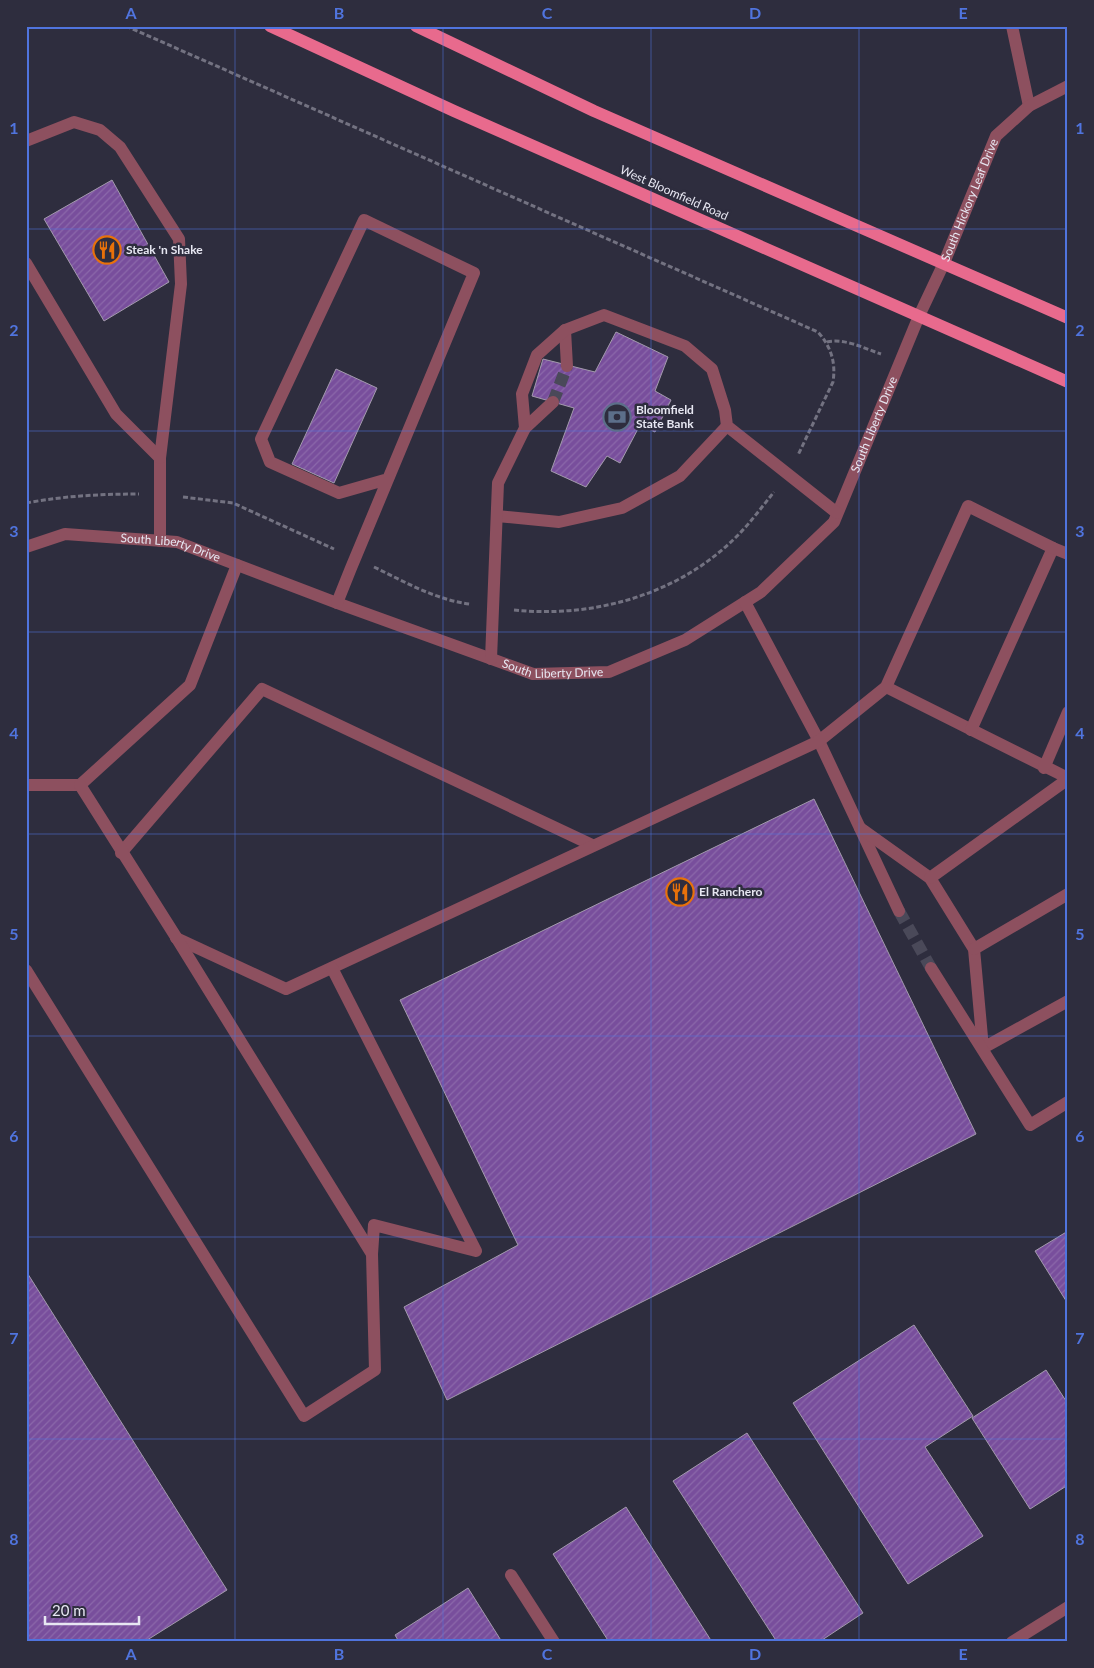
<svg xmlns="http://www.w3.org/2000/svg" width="1094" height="1668" font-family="Lato,sans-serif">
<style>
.building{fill:url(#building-hatch);stroke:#a39aad}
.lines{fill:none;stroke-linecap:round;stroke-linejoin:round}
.minor-tunnel{stroke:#4a4959;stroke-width:12;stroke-dasharray:12 6;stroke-linecap:butt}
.path{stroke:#737281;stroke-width:3;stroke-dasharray:5 2.5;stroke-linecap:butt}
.minor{stroke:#8d505f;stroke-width:12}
.major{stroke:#e86a8d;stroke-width:12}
.grid{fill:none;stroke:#5074de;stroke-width:1;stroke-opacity:0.55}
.labels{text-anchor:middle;stroke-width:5;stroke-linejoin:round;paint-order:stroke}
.street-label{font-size:12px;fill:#e7e7f2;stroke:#2e2d3e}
.poi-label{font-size:12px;font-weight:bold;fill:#e7e7f2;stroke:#2e2d3e;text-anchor:start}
.neatline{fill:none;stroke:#5074de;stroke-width:2}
.grid-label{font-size:16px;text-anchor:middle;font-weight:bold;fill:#5074de}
</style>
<defs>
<pattern id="building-hatch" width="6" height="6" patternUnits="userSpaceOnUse" patternTransform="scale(1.25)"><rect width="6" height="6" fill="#784e9c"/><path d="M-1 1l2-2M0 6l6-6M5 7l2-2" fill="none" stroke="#8b68aa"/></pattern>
</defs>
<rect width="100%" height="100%" fill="#2e2d3e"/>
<path class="building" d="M112 180 169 282 104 321 44 219Z
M616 332 668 357 655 391 671 400 655 432 640 425 620 463 607 456 586 487 551 471 574 408 532 396 543 359 595 372Z
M336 369 377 388 334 483 292 464Z
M814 799 976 1134 447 1400 404 1307 518 1245 400 1000Z
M1068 1231V1304L1035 1251Z
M26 1271 227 1590 144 1642H26Z
M914 1325 973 1416 925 1447 983 1536 908 1584 793 1403Z
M1046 1370 1068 1404V1485L1030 1509 972 1418Z
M747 1433 863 1613 819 1642H777L673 1481Z
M626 1507 712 1642H609L553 1554Z
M468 1588 502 1642H399L395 1635Z"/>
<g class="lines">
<path class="minor-tunnel" d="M553 402 567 366
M899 911 931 968"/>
<path class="path" d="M126 26 818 332C831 347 836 362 833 382L798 455
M827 342C845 338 863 348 881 354
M183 497 233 503 334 549
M26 503C64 496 101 494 139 494
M374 567C405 582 436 600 470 604
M514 610C592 618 674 596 732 541 748 526 761 508 774 492"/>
<g class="minor">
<path d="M1012 26 1029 106"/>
<path d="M26 141 74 122 100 130 120 147 179 239 181 284 160 458V541"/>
<path d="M26 263 116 414 160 458"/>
<path d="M565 330 567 366"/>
<path d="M525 428 553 402"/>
<path d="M497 516 559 522 622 508 680 476 727 426"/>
<path id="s1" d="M26 547 65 534 177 542 337 603 533 674 609 672 685 640 761 592 834 522 919 316 944 263 996 136 1029 106 1068 86"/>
<path d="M745 602 819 741 899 911"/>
<path d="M337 603 351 568 474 273 364 220 261 439 270 462 339 493 388 479"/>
<path d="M491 659 498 483 525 428 522 394 537 355 565 330 604 315 685 346 712 369 725 410 727 426 837 513"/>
<path d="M886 687 1068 778"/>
<path d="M971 730 1053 548"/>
<path d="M1044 768 1068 712"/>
<path d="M26 785H80L190 685 237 565"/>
<path d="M860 828 930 878 974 949 983 1048 1068 1001"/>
<path d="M121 853 262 689 592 845"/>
<path d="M930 878 1068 779"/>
<path d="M176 938 286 989 819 741 886 687 968 506 1053 548 1068 554"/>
<path d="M974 949 1068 894"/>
<path d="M332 968 476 1251 374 1225 372 1254"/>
<path d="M931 968 1030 1125 1068 1102"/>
<path d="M26 970 304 1416 375 1370 372 1254 176 937 80 785"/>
<path d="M511 1575 554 1642"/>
<path d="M1012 1642 1068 1607"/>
</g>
<path class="major" d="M270 26 454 111 1068 382
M416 26 594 111 1068 318"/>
</g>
<path class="grid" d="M235 26V1642M443 26V1642M651 26V1642M859 26V1642M26 229H1068M26 431H1068M26 632H1068M26 834H1068M26 1036H1068M26 1237H1068M26 1439H1068"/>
<defs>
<g id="restaurant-ring" transform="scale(1.4375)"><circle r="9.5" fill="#2e2d3e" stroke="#e8710a" stroke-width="1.5"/><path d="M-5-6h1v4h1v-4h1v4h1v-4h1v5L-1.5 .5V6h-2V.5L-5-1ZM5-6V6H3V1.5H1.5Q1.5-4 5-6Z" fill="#e8710a"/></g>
<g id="bank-ring" transform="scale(1.4375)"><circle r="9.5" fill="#2e2d3e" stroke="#5c6f8a" stroke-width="1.5"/><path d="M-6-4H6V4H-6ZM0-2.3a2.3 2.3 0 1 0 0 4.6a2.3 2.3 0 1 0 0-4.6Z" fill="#5c6f8a"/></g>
</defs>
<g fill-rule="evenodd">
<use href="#restaurant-ring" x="107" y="250"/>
<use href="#bank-ring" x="617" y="417"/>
<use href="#restaurant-ring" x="680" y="892"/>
</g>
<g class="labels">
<g class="street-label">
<text transform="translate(674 193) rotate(24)" y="4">West Bloomfield Road</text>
<text dy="4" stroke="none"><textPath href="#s1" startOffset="1232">South Hickory Leaf Drive</textPath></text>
<text dy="4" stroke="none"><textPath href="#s1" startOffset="988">South Liberty Drive</textPath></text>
<text dy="4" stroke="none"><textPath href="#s1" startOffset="148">South Liberty Drive</textPath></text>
<text dy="4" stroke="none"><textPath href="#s1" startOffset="552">South Liberty Drive</textPath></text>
</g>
<g class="poi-label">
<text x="126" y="254">Steak 'n Shake</text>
<text x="636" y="414">Bloomfield<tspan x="636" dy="14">State Bank</tspan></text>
<text x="699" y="896">El Ranchero</text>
</g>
</g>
<rect width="1094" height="1668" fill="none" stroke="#2e2d3e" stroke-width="55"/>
<path d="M45 1616v8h94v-8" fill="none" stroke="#e7e7f2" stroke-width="2.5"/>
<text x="52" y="1616" font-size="15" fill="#e7e7f2" stroke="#2e2d3e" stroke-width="4" paint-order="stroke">20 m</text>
<rect x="28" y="28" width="1038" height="1612" class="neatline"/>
<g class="grid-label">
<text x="131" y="19">A</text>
<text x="339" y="19">B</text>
<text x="547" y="19">C</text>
<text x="755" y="19">D</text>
<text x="963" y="19">E</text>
<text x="14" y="134">1</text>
<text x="1080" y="134">1</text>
<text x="14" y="336">2</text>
<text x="1080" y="336">2</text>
<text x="14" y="537">3</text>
<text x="1080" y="537">3</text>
<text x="14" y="739">4</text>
<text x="1080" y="739">4</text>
<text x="14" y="940">5</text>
<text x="1080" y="940">5</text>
<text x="14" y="1142">6</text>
<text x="1080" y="1142">6</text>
<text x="14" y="1344">7</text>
<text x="1080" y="1344">7</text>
<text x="14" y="1545">8</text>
<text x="1080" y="1545">8</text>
<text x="131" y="1660">A</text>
<text x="339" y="1660">B</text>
<text x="547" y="1660">C</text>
<text x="755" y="1660">D</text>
<text x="963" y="1660">E</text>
</g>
</svg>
